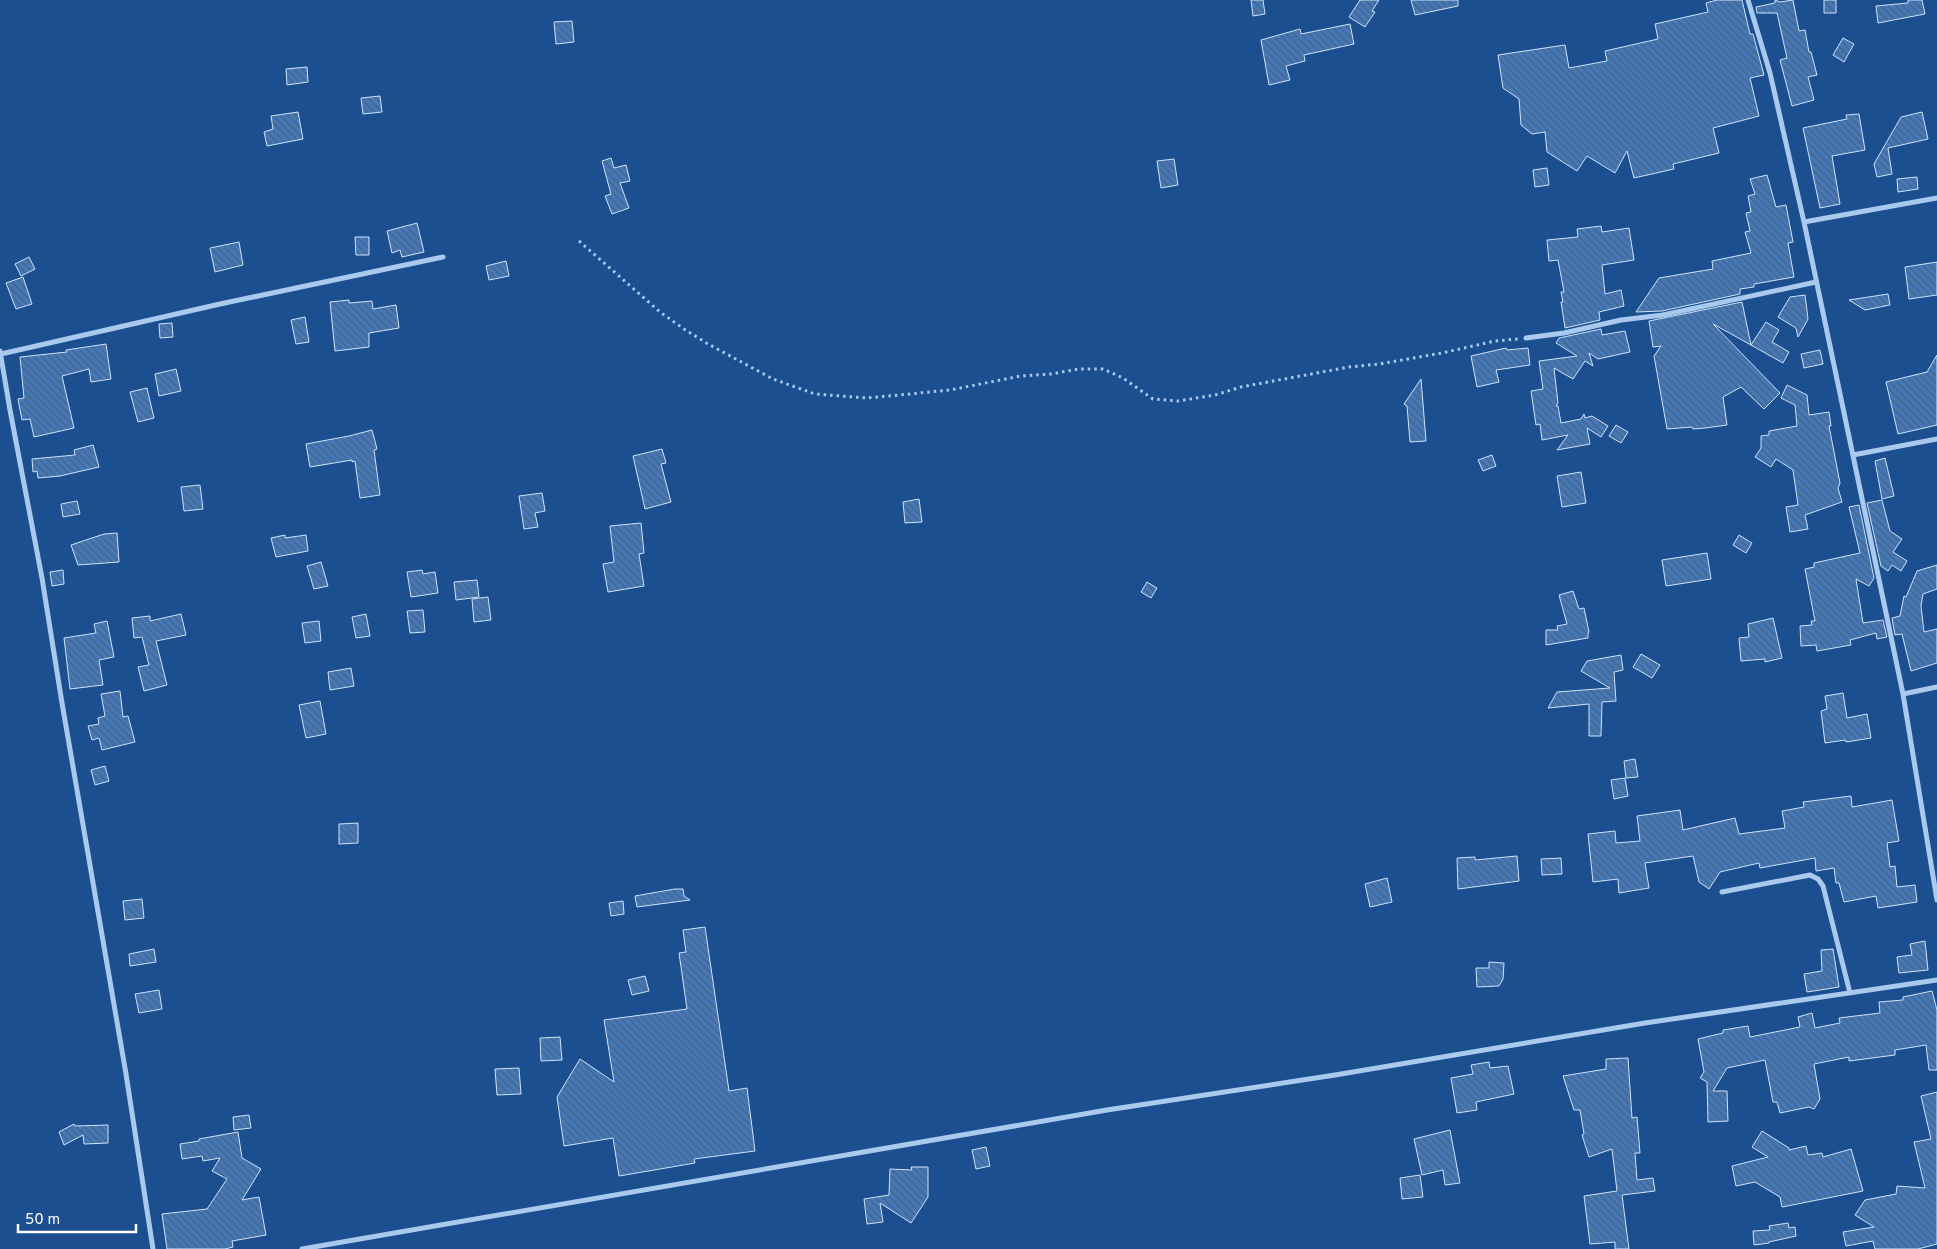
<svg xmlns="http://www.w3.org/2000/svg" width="1937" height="1249" font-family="Overpass,sans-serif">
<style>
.building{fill:url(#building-back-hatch);stroke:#cfe3fa}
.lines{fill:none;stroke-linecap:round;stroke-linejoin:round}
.path{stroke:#a9c9ee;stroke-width:3;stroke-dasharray:2.5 4;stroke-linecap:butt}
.minor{stroke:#a9c9ee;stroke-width:5}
</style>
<defs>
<pattern id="building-back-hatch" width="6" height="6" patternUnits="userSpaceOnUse" patternTransform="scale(1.25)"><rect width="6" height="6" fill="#4478b7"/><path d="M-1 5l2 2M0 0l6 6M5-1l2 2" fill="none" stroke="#486282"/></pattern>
</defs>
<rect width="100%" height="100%" fill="#1b4f8f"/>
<path class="building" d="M1251 0H1263L1265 14 1253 16Z
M1360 0H1379L1372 11 1375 12 1365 27 1349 17Z
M1411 0H1458V6L1415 15Z
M1717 0H1742L1750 34H1753L1764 75 1750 78 1759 116 1713 128 1719 153 1673 164 1674 169 1634 178 1627 151 1615 173 1587 156 1577 171 1547 152 1545 132 1532 134 1521 125 1519 99 1503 88 1498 55 1565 45 1569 68 1607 61 1605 51 1658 39 1655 24 1708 12 1706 3Z
M1775 0 1780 2 1793 0 1799 31 1805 30 1809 52H1811L1817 75 1808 77 1814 100 1792 106 1780 60 1787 58 1777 13H1757L1756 7 1775 3Z
M1824 0H1836V13H1824Z
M1908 0H1922L1925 14 1878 23 1876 6 1908 3Z
M572 21 574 42 556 44 554 22Z
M1350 24 1354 44 1304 55 1305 61 1286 66 1290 80 1269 85 1261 40 1300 29 1301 34Z
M1843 38 1854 44 1844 62 1833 55Z
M307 67 308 82 287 85 286 69Z
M380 96 382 112 363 114 361 98Z
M298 112 303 139 267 146 264 132 273 129 271 116Z
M1922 112 1928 139 1888 148 1892 174 1877 177 1874 164 1901 117Z
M1859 114 1865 150 1832 156 1840 204 1820 208 1803 128 1847 119 1846 115Z
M611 158 614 168 626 165 630 181 620 183 629 208 612 214 605 196 611 194 602 161Z
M1174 159 1178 185 1161 188 1157 161Z
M1547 168 1549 185 1535 187 1533 170Z
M1767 175 1776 207 1786 205 1793 242 1788 243 1794 277 1754 284V287L1740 289V294L1662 311 1636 312 1659 278 1713 269 1712 261 1751 253 1745 232 1750 231 1746 213 1751 212 1748 196 1755 194 1750 179Z
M1917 177 1918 189 1898 192 1897 179Z
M417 223 424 252 402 257 400 250 392 253 387 231Z
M1601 226 1602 232 1629 228 1634 260 1602 265 1605 294 1621 290 1624 306 1599 312 1600 320 1565 328 1561 302H1563L1561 292H1564L1558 260 1549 261 1547 240 1578 237 1577 229Z
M355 237H369V255H356Z
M239 242 243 265 215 272 210 248Z
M29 257 35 269 21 276 15 264Z
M506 261 509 276 489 280 486 266Z
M1937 262V295L1909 299 1905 267Z
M23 277 32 304 16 309 6 283Z
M1888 294 1890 305 1865 310 1849 300Z
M1805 295 1808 319 1798 337 1796 328 1778 317 1790 297Z
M349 300V303L372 301 373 309 396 305 399 328 369 333V347L335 351 330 302Z
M1742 302 1751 345 1713 324 1780 393 1764 409 1741 387 1723 397 1727 425 1705 428 1693 429 1692 427 1667 429 1654 356 1661 346 1653 347 1649 321Z
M305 317 309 342 296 344 291 320Z
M1766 322 1779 330 1772 342 1789 352 1783 363 1751 345Z
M172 323 173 337 160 338 159 324Z
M1601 329 1602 335 1625 331 1630 352 1598 359 1589 353 1593 366 1585 361 1573 379 1554 368 1558 403 1556 406H1558L1561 423 1581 419 1584 414 1585 418 1592 416 1608 426 1601 437 1587 428 1590 444 1557 450 1568 435 1542 440 1540 424 1536 425 1531 391 1543 389 1539 361 1577 356 1556 343 1559 338Z
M106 344 111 379 91 382 89 369 62 376 74 428 34 437 30 419 22 420 18 399 24 398 20 357 67 352 66 350Z
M1506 348 1507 350 1528 348 1530 365 1496 370 1499 382 1477 387 1471 356Z
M1820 350 1823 364 1804 368 1801 354Z
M1937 355V425L1898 434 1886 382 1927 372Z
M176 369 181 391 159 396 155 374Z
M1421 379 1426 441 1410 442 1407 406 1404 404Z
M1787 385 1807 395 1809 415 1829 412 1831 426H1829L1840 483 1838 488 1842 502 1805 515 1808 529 1790 532 1786 507 1798 505 1793 470 1776 459 1771 467 1755 457 1761 448V436L1769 435V431L1797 426 1795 405 1781 398Z
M147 388 154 418 138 422 130 392Z
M1616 425 1628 432 1621 443 1609 436Z
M372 430 377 449 374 450 380 495 360 498 355 461 352 462V460L310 467 306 444 349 436Z
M93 445 99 467 60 476 38 478 37 471 33 472 32 459 75 455 74 450Z
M662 449 666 463 661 464 671 502 645 509 633 456Z
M1492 455 1496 466 1483 471 1478 460Z
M1885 458 1894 496 1882 499 1875 461Z
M1581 472 1586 503 1562 507 1557 476Z
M200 485 203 509 184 511 181 487Z
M542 493 545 511 535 513 538 527 524 529 519 496Z
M919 499 922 522 905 523 903 502Z
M1882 500 1890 531 1902 539 1893 552 1907 561 1901 571 1892 565 1888 571 1881 566 1867 503Z
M77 501 80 514 63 517 61 504Z
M1859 505 1874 578 1869 586 1856 579 1863 623 1883 620 1887 637 1877 639 1876 633 1850 640 1851 645 1817 651 1816 645 1801 646 1800 626 1812 625 1811 621H1815L1805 569 1814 567V563L1860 553 1849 507Z
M641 523 644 553 639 554 644 586 608 592 603 564 614 562 610 526Z
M117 533 119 562 78 565 71 545 104 534Z
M285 535V538L306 535 308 551 276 557 271 538Z
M1739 535 1752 543 1746 553 1733 545Z
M1707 553 1711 579 1666 586 1662 560Z
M321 562 328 586 314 589 307 566Z
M1937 565V589L1923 594 1921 606 1924 632 1937 629V663L1911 671 1902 634 1895 635 1892 618 1900 616 1904 596 1906 597 1917 571Z
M63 570 64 584 52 586 50 572Z
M422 570 423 574 435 572 438 593 411 597 407 572Z
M477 580 479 597 456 600 454 582Z
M1147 582 1157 588 1151 598 1141 592Z
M1573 591 1579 609 1584 608 1589 632 1588 633V638L1546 645V630H1558L1557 626 1567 624 1559 595Z
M488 597 491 620 474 622 472 599Z
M423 610 425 632 410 633 407 611Z
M181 614 186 635 156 641 167 685 144 691 138 667 149 665 142 637 134 638 132 618 150 616V621Z
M366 614 370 636 356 638 352 617Z
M1773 618 1782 658 1765 662V659L1741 661 1739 638 1749 637 1748 624Z
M107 621 114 657 99 660 103 685 70 689 64 638 96 633 94 624Z
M319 621 321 641 305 643 302 623Z
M1641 654 1660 665 1652 678 1633 667Z
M1621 655 1623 670 1614 672 1616 701 1602 702 1601 736H1589V704L1548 708 1557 692 1610 688 1581 671 1587 661Z
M351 668 354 686 330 690 328 672Z
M120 691 123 717 128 716 135 742 102 750 99 738 92 740 88 726 99 724 98 718 105 716 101 694Z
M1843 693 1847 718 1867 714 1871 738 1846 742 1845 740 1825 743 1821 711 1827 709 1825 696Z
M320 701 326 734 306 738 299 705Z
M1635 759 1638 777 1626 778 1624 761Z
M105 766 109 781 95 785 91 770Z
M1625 778 1628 796 1614 799 1611 780Z
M1851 796 1852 807 1892 800 1899 841 1887 843 1890 867 1895 866 1897 887 1915 885 1917 902 1878 908 1876 896 1844 902 1839 883H1836L1834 868 1816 871 1815 858 1760 868 1759 863 1720 872 1709 889 1699 882 1693 856 1645 863 1649 888 1619 893 1618 879 1593 882 1588 834 1615 831 1616 843 1640 841 1637 816 1680 810 1683 830 1735 818 1739 834 1785 828 1782 811 1804 807 1803 802Z
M358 823V843L339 844V824Z
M1517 856 1519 881 1458 889 1457 858 1475 857V860Z
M1561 858 1562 874 1542 875 1541 859Z
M1387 878 1392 902 1370 907 1365 884Z
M675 889H683L684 896 690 900 637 907 635 896Z
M142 899 144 918 125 920 123 901Z
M623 901 624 914 611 916 609 903Z
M705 927 729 1091 747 1088 755 1151 694 1159 695 1163 619 1176 613 1138 564 1146 557 1097 580 1059 614 1082 604 1020 687 1009 679 953 686 952 683 930Z
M1925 941 1928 970 1899 973 1897 957 1912 955 1910 944Z
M154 949 156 962 130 966 129 954Z
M1833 949 1839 987 1807 992 1804 974 1822 971 1821 950Z
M1489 962 1504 963 1503 979 1499 986 1477 987 1476 968H1489Z
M645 976 649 991 632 995 628 980Z
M159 990 162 1009 139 1013 135 994Z
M1932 991 1937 1010V1070H1929L1926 1045 1895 1050V1055L1849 1061V1057L1814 1064 1820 1099 1814 1109 1809 1107 1780 1113 1777 1102H1773L1765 1060 1727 1068 1713 1091H1727L1728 1121 1708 1122 1707 1082 1700 1078 1704 1072 1698 1039 1723 1033V1030L1748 1026 1750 1037 1800 1027 1798 1017 1812 1013 1815 1028 1840 1023 1839 1018 1880 1013 1879 1002 1903 1000V997Z
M560 1037 562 1060 541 1061 540 1038Z
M1628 1058 1632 1118 1637 1117 1640 1153H1635L1637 1180 1653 1178 1655 1191 1622 1195 1629 1249H1615V1242L1590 1244 1584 1196 1617 1191 1612 1149 1589 1157 1582 1135 1584 1134 1580 1110H1574L1563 1076 1606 1069V1059Z
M1489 1062 1490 1068 1508 1066 1514 1094 1476 1102 1477 1110 1457 1113 1451 1078 1473 1074 1471 1065Z
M519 1068 521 1094 497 1095 495 1069Z
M1937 1092V1244L1918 1249H1875L1873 1241 1846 1246 1843 1232 1874 1227 1855 1215 1865 1200 1896 1194 1897 1186 1925 1188 1914 1142 1931 1139 1921 1096Z
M249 1115 251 1128 234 1130 233 1117Z
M74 1124 75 1126 108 1125V1143L84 1144 83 1135 64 1145 59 1132Z
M1450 1130 1460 1183 1445 1185 1443 1170 1422 1175 1414 1139Z
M1762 1131 1789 1148V1150L1806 1146 1808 1155 1822 1153 1823 1157 1851 1149 1863 1191 1782 1207 1780 1197 1755 1182 1736 1186 1732 1166 1768 1157 1752 1147Z
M238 1132 242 1158 261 1169 242 1200 259 1197 266 1235 232 1241 233 1247 225 1249H167L162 1214 207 1209 227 1179 212 1171 220 1158 203 1161 202 1156 182 1159 180 1144 199 1141V1139Z
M986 1147 990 1166 976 1169 972 1150Z
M911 1167H928V1197L911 1223 880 1203 883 1222 867 1224 864 1199 889 1195 890 1169 912 1170Z
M1420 1175 1423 1197 1402 1199 1400 1178Z
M1788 1223 1789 1228 1795 1227 1796 1236 1769 1242V1243L1754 1245 1753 1231 1770 1230 1769 1226Z"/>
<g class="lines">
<path class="path" d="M579 241 660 312 684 329 708 344 773 379 815 394 867 398 899 395 950 390 1021 376 1051 374 1079 369H1103L1123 378 1153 399 1178 401 1215 395 1241 387 1349 367 1379 364 1442 353 1495 341 1518 339"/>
<path class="minor" d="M1748 0 1770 73 1804 222 1903 694 1937 900
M1804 222 1937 198
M1526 338 1564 333 1621 320 1663 315 1816 282
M0 351 10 410 42 578 62 703 126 1074 153 1249
M1 354 220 304 443 257
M1853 455 1937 439
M1903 694 1937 687
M1722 892 1810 875 1818 879 1823 886 1850 993
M302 1249 1107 1110 1335 1075 1645 1023 1937 980"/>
</g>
<path d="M18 1224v8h118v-8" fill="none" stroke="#ffffff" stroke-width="2.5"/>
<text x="25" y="1224" font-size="15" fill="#ffffff" stroke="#1b4f8f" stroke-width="4" paint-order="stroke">50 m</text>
</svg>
